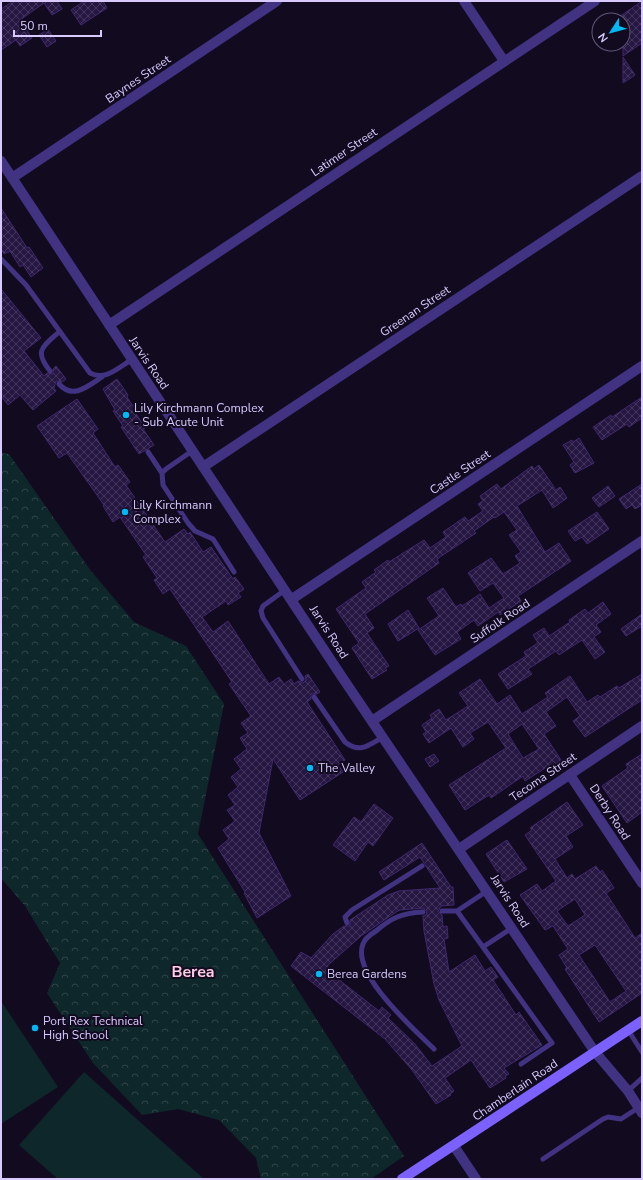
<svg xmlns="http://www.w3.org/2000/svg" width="643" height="1180" font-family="'Nunito Sans',sans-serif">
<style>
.park{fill:url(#park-crowns)}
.pitch{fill:#0e272a}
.building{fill:url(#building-cross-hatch);stroke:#40276f;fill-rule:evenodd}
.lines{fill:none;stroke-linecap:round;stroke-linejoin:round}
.lane{stroke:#423382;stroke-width:5}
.street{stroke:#423382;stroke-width:10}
.secondary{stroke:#7c61ff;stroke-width:10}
.poi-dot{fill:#00b8f5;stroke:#120b20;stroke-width:1.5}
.labels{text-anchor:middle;stroke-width:4;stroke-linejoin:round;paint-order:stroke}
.street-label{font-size:12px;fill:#d8caff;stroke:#120b20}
.poi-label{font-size:12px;fill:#d8caff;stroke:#120b20;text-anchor:start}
.district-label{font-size:16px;font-weight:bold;fill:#ffcce5;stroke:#120b20}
</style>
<defs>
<pattern id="park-crowns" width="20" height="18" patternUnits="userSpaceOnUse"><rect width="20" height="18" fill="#0e272a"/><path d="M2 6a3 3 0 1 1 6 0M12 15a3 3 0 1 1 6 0" fill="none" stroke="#30454a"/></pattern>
<pattern id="building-cross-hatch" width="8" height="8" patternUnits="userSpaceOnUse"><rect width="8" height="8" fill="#251642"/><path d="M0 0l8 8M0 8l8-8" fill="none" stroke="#44375e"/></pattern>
</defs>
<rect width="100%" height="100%" fill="#120b20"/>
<path class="park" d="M1 453 9 454 91 571 134 622 186 646 224 704 198 834 404 1156 371 1179H261L256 1158 219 1120 178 1109 142 1115 93 1063 47 993 60 963 25 906 1 878Z"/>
<path class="pitch" d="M1 1001 58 1087 1 1124Z
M84 1072 204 1179H58L19 1145Z"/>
<path class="building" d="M13 1H57L62 9 52 15 44 3 20 20 32 38 20 46 16 40 1 50V9Z
M84 1H103L107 8 81 25 71 10Z
M642 1V43L623 56V37L629 32 623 20 619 17Z
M48 29 56 41 47 47 39 35Z
M623 57 635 75 623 83Z
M1 208 27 248 29 247 43 268 31 277 23 265 20 267 10 251 4 254 1 249Z
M1 289 41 338 24 351 44 376 47 373 53 374V369L56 366 66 379 62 382 56 381 54 388 56 391 33 410 20 395 8 405 1 396Z
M117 379 128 395 127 397 136 411 135 412 145 428 143 429 154 445 139 454 121 427 123 426 113 411 115 410 103 389Z
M642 397V418L629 427 627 424 602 440 593 427 611 415 612 417Z
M77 399 98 429 93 433 115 467 118 465 130 482 126 485 165 542 184 529 188 534 190 532 203 552 211 547 233 579 235 577 244 589 238 593 241 597 228 605 226 601 202 617 213 632 228 621 269 684 279 677 284 684 291 679 294 684 298 681 303 683 306 680 305 676 308 674 320 692 317 694H311V699L307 702 345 760 338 765 343 772 300 800 273 759 259 833 291 896 257 918 244 893 245 892 218 848 229 839 223 830 235 821 227 810 235 805 228 795 238 787 231 777 241 769 234 759 247 749 240 738 248 733 241 723 251 716 229 684 232 682 170 589 163 594 154 580 157 578 143 557 146 555 120 517 113 522 103 506 104 505 67 453 59 458 37 426Z
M579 438 594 463 575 473 570 465 574 462 563 445 572 440 573 442Z
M539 465 556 490 560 487 567 498 553 508 542 490 517 506 545 552 559 543 571 561 518 596 521 601 500 615 498 612 478 626 474 620 457 632 461 639 435 655 418 630 439 616 427 598 443 588 456 607 461 604 462 606 480 594 489 608 504 598 493 583 480 591 468 573 491 558 503 574 520 563 515 556 521 552 509 535 517 530 504 512 495 518 494 517 474 531 476 533 437 559 439 563 365 614 374 628 367 633 389 666 385 668 387 670 372 679 352 648 359 643 336 609 366 588 362 582 376 572 374 570 388 560 389 562 424 540 430 548 446 537 443 532 465 517 468 521 483 511 478 504 483 501 480 496 497 484 501 489 532 466 534 469Z
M642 484V505L635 509 632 505 626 509 619 499Z
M608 486 615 496 599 507 592 498Z
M597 512 609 529 587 544 582 537 575 541 568 531Z
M603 602 611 614 596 625 601 632 594 637 605 652 595 659 582 640 559 655 556 651 528 669 532 674 508 689 498 674 526 656 524 652 538 643 533 635 544 628 549 636 570 622 569 620 585 609 588 613Z
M408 610 419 628 398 641 388 624Z
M642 614V626L626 636 621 629Z
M642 674V700L585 737 573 721 580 716 567 697 546 712 556 726 544 734 561 760 551 767 550 765 525 781 523 776 491 798 489 795 465 810 449 785 506 748 488 722 470 733 474 739 463 747 451 728 429 743 423 734 426 732 422 725 432 718 430 715 439 709 446 720 468 706 459 693 480 679 497 704 510 695 522 714 548 697 545 693 570 676 587 702 598 695 600 697 617 686 619 688ZM522 724 539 749 523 758 508 734Z
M434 754 439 761 430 767 425 759Z
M642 754V812L627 823 602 786 628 768 626 764Z
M567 802 583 825 566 836 573 847 555 859 567 878 572 874 575 879 596 866 600 872 602 870 614 888 606 893 635 938 642 933V993L599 1022 565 969 567 968 559 955 568 949 553 926 545 930 520 895 537 884 542 891 556 881 525 835 532 830 530 828ZM575 899 585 915 568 926 557 911ZM595 945 626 991 610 1002 579 955Z
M374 804 393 818 373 846 368 842 355 861 333 845 354 817 361 822Z
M507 840 527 869 504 882 486 854Z
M422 843 451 887H453L454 905 441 906 438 911 442 915 443 927 447 926 448 938 444 939 449 972 475 955 485 971 491 967 498 977 493 980 516 1015 519 1012 542 1045 504 1068 509 1074 505 1076 506 1078 490 1088 471 1060 445 1078 454 1091 450 1094 451 1095 436 1104 412 1070 385 1039 291 966 301 952 311 958 333 934 344 926H350V920L388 895 399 891 440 888 420 857 384 880 379 872ZM423 908 427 911 426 915 423 916 424 931 434 984 439 1000 462 1046 432 1066 415 1044 388 1018 391 1015 382 1007 379 1011 338 979 340 976 327 966 361 936 396 912 400 910Z"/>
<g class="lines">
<path class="lane" d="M1 259 26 285 90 373C105 381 118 368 131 360
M50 371C34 351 42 347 59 332
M59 384C73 400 88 386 102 377
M192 451 166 469 162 473 163 485 188 523 195 531 213 539 234 572
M148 452 162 473
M285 590 263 606 261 611 263 618 302 679
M314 697 345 742C360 754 369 745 383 737
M442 911H457L487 891
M457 911 552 1043 521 1064
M423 912C402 913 391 918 376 931 371 934 365 938 363 944 351 974 414 1029 434 1049
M347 923 345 917 352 910 422 866
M483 947 512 928
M628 1030 642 1052
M628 1091 642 1078
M543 1159 603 1119 608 1117 621 1119 638 1108"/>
<path class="street" d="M464 1 504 61
M1 161 342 677 595 1052 628 1091 642 1113
M12 178 277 1
M109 325 595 1
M203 467 642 176
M292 599 642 366
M372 721 642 541
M570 775 642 883
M459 849 642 726
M454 1146 476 1179"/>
<path class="secondary" d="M402 1179 642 1021"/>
</g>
<g class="poi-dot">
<circle cx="126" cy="415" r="4"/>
<circle cx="125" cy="512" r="4"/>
<circle cx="310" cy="768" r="4"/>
<circle cx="319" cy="974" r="4"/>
<circle cx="35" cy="1028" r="4"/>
</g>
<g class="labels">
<g class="street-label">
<text transform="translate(138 79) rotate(-34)" y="4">Baynes Street</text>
<text transform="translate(344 152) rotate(-34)" y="4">Latimer Street</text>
<text transform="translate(415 311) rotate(-34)" y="4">Greenan Street</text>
<text transform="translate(149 363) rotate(56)" y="4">Jarvis Road</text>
<text transform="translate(460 472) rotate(-34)" y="4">Castle Street</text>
<text transform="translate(500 621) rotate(-34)" y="4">Suffolk Road</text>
<text transform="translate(329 632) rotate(57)" y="4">Jarvis Road</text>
<text transform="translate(543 777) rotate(-34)" y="4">Tecoma Street</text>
<text transform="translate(610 812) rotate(57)" y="4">Derby Road</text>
<text transform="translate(510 901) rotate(57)" y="4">Jarvis Road</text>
<text transform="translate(515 1090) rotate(-34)" y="4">Chamberlain Road</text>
</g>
<g class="poi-label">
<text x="134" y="412">Lily Kirchmann Complex<tspan x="134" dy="14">- Sub Acute Unit</tspan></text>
<text x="133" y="509">Lily Kirchmann<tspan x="133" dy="14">Complex</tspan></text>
<text x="318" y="772">The Valley</text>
<text x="327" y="978">Berea Gardens</text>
<text x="43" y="1025">Port Rex Technical<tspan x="43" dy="14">High School</tspan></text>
</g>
<g class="district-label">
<text x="193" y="977">Berea</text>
</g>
</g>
<rect width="643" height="1180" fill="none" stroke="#d8caff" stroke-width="4"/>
<g transform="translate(611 32) rotate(234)"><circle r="19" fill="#120b20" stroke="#615779"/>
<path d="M0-3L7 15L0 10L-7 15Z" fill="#00b8f5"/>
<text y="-6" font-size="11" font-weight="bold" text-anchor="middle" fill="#d8caff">N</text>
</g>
<path d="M14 30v6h87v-6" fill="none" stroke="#d8caff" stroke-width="2"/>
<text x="20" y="30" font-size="12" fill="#d8caff" stroke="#120b20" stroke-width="3" paint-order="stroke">50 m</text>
</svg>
